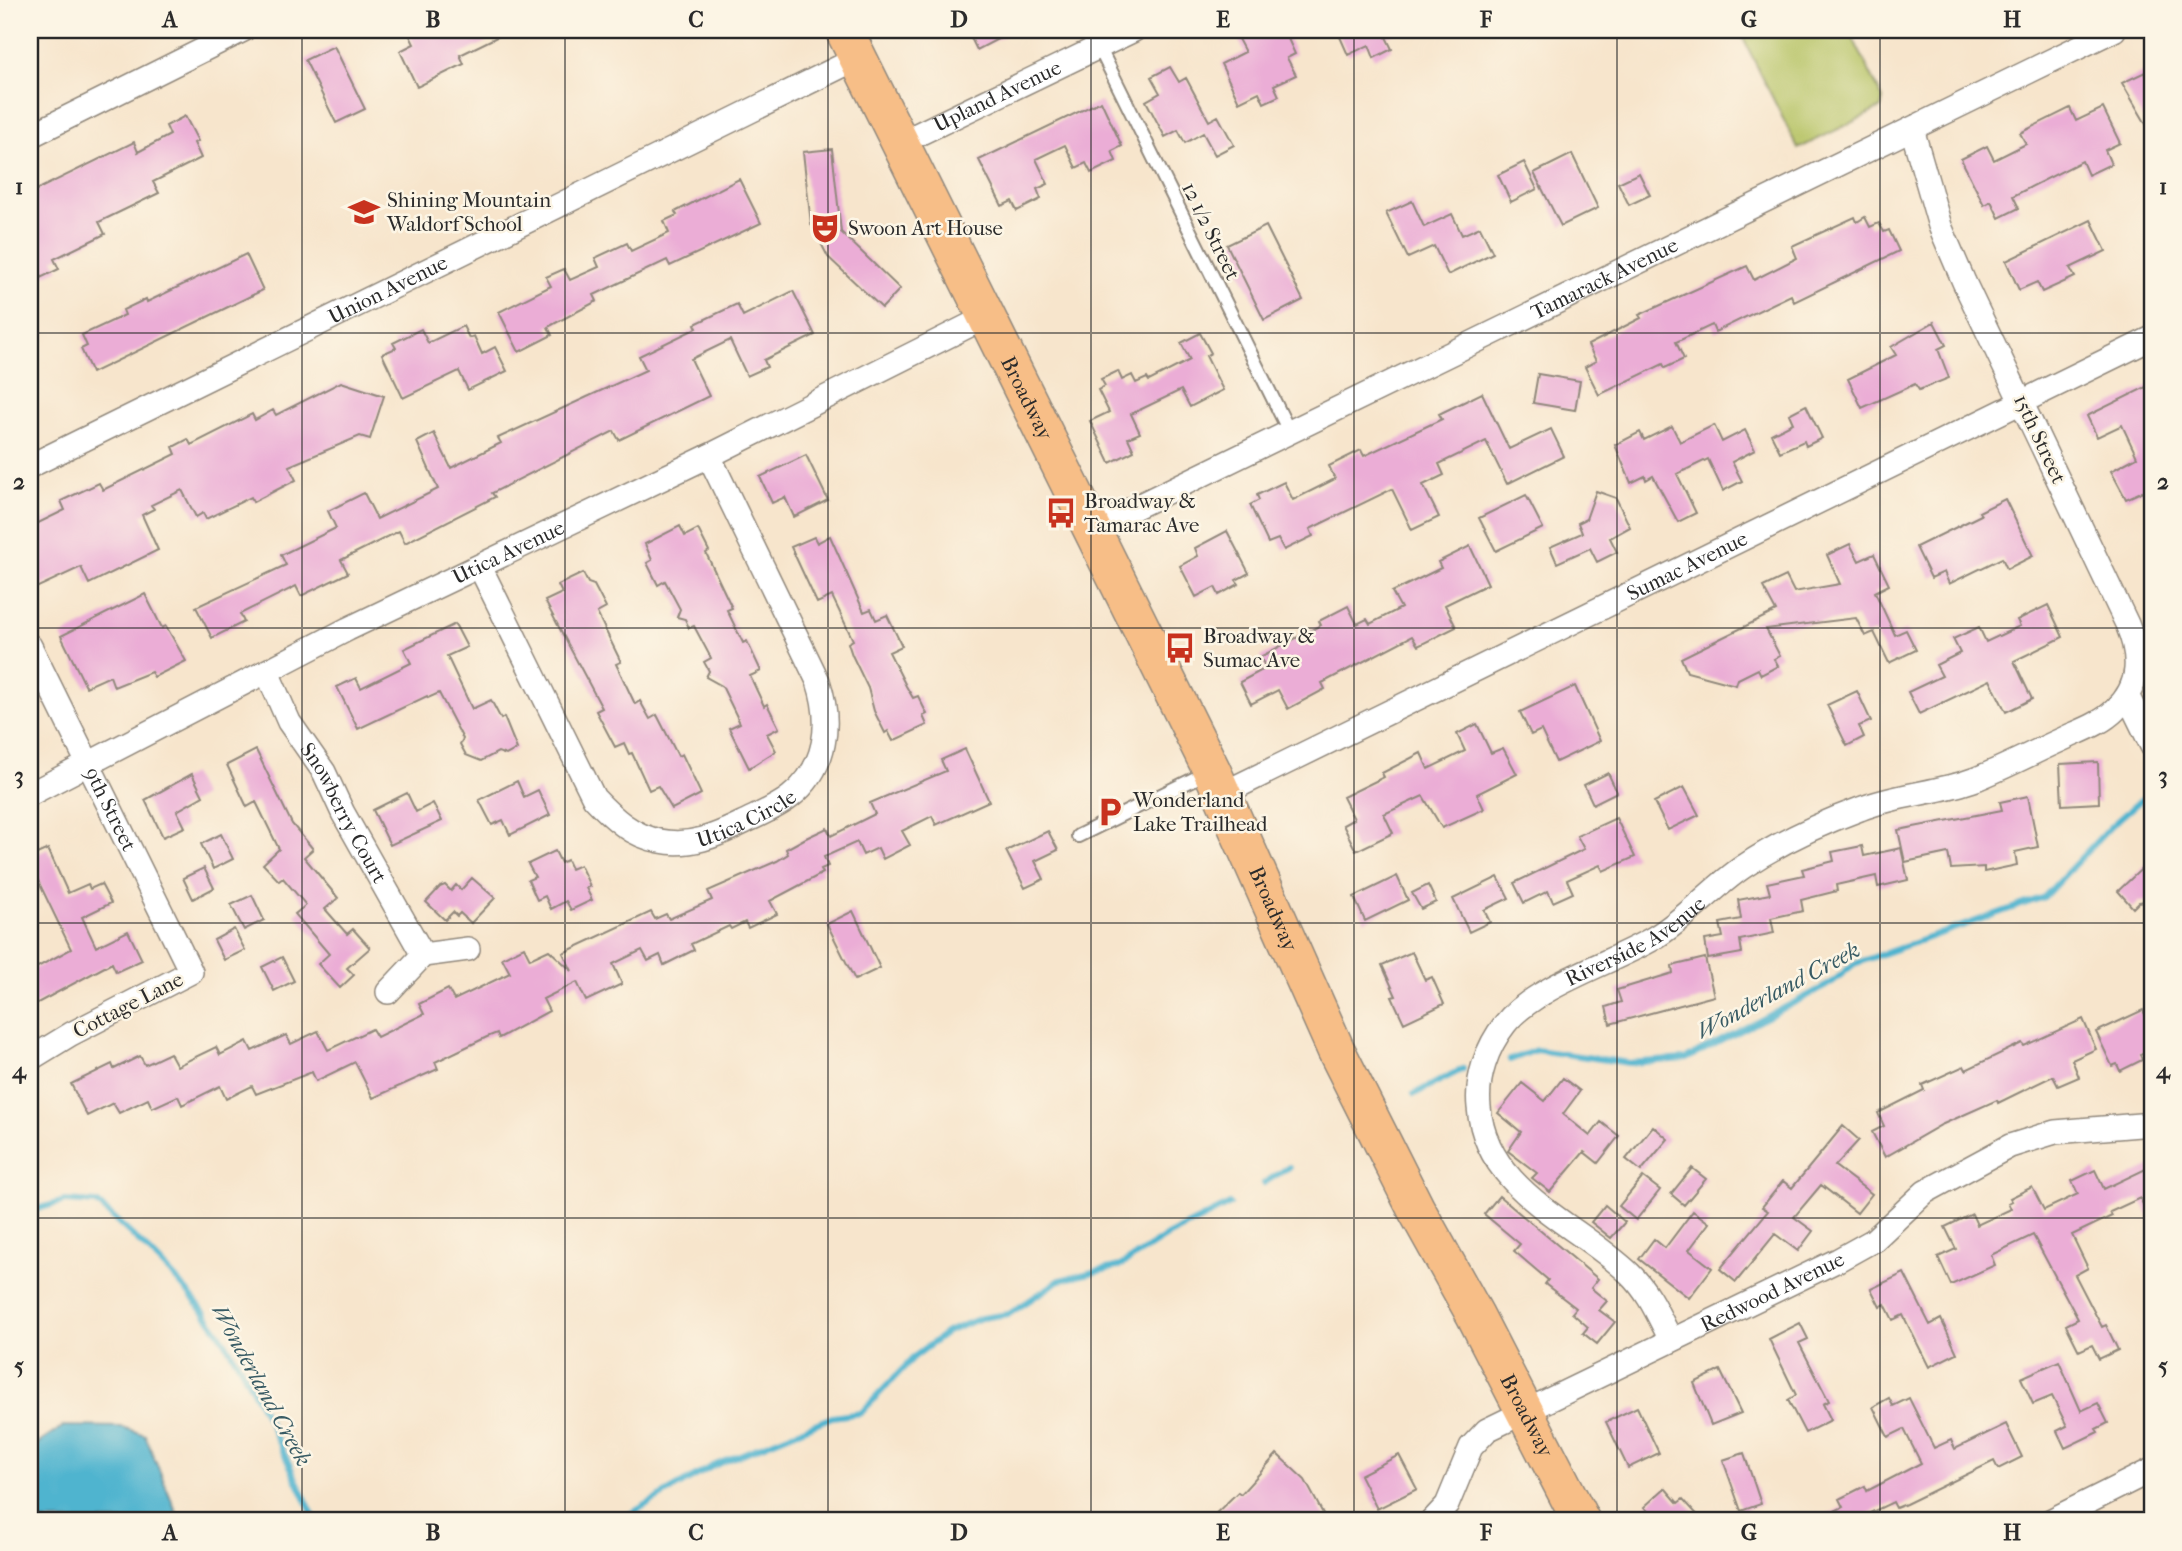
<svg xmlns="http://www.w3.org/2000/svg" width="2182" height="1551" font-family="'IM FELL French Canon',serif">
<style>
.green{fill:#b6c365;stroke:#707748;stroke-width:2}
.water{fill:#50b4cf;stroke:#3e707d;stroke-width:2}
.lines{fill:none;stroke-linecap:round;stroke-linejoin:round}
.stream{stroke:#50b4cf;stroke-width:6}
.building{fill:#ebadd6}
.lane-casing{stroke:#91887c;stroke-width:16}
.street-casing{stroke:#91887c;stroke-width:26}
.primary-casing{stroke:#91887c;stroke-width:40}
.lane{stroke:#fff;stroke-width:12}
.street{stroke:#fff;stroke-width:23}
.primary{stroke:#f7be87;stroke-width:37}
.grid{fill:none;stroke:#2b2b2b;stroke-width:2;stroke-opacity:0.55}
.labels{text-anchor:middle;stroke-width:5;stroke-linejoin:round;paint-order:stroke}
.street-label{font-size:21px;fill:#2b2b2b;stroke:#fcf5e5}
.poi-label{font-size:21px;fill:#2b2b2b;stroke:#fcf5e5;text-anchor:start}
.water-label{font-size:23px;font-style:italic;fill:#385b64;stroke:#fcf5e5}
.neatline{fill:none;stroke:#2b2b2b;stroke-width:2.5}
.grid-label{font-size:23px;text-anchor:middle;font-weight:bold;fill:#2b2b2b}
</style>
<rect width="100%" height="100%" fill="#fcf5e5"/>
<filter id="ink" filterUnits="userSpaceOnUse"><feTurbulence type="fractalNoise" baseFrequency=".0143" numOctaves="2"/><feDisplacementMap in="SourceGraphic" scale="14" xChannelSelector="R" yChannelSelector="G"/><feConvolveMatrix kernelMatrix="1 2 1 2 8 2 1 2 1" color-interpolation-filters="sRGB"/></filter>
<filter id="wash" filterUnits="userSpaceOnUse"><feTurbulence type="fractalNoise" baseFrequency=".00686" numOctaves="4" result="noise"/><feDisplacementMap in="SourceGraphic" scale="28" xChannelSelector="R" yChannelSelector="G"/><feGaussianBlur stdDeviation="1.57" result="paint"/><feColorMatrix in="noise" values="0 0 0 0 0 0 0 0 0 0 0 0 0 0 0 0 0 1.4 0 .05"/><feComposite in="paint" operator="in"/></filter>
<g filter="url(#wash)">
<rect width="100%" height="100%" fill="#f7e5cc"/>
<path class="green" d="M1739 30H1849L1883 99 1881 108 1798 149Z"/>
<path class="water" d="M64 1426 122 1427 145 1435 180 1521H30V1449Z"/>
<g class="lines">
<path class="stream" d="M1510 1060 1536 1050 1629 1063 1686 1059 1830 984 1854 964 2044 897 2111 826 2142 799
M1414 1094 1463 1069
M1264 1183 1289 1167
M30 1211 65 1201 97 1203C139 1241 183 1281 215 1327 254 1383 286 1459 316 1521
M618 1521 713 1466 832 1417 861 1413 914 1357 947 1332 981 1318 1009 1314 1060 1280 1120 1266 1167 1236 1230 1204"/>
</g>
<g id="blocks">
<path class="building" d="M407 30H511L460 55 464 64 417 87 400 51 414 44Z
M967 30H1015L977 50Z
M1257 30H1284L1295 54 1287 58 1296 75 1274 85 1279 96 1264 103 1259 92 1239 102 1221 64 1245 52 1238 39Z
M1337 30H1403L1386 37 1392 49 1374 58 1369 45 1348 55Z
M334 46 365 109 336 123 305 60Z
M1170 67 1179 82 1186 78 1209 121 1218 116 1234 145 1215 155 1203 133 1185 143 1178 130 1165 137 1146 101 1160 93 1151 77Z
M2145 72 2152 88V134L2122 83Z
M1101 101 1122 146 1112 151 1116 161 1091 173 1086 163 1076 168 1065 145 1036 159 1048 184 1037 189 1041 199 1017 211 1012 201 1002 206 979 160Z
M2070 108 2076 121 2103 108 2120 143 2105 150 2111 164 2088 175 2082 161 2013 196 2019 208 1999 218 1991 201 1984 205 1961 159 1987 146 1994 160 2026 144 2020 133Z
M185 116 198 141 194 143 201 158 153 182 159 193 99 222 105 234 54 259 59 269 30 283V193L134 142 138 152 170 135 166 126Z
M832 149 841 232 900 289 882 308 828 257 811 224 803 152Z
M1572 154 1598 208 1561 226 1534 173Z
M1524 162 1537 189 1511 202 1498 175Z
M1639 173 1650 195 1629 205 1618 183Z
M739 179 761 223 670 266 667 260 594 295 597 301 548 327 552 335 519 352 499 312 551 286 546 277 564 269 570 280 599 267 595 258 627 243 631 251 669 233 664 221 677 215 675 212Z
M1412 201 1424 227 1452 214 1462 235 1480 227 1493 253 1448 275 1434 246 1408 258 1386 213Z
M1855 217 1857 222 1865 217 1870 227 1879 223 1884 232 1889 230 1899 251 1794 302 1791 295 1715 332 1712 325 1676 342 1684 359 1665 368 1663 364 1599 395 1585 367 1596 361 1588 345 1641 318 1639 315 1747 266 1754 280 1797 258 1792 246Z
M2091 220 2106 251 2070 268 2075 277 2042 292 2037 282 2019 290 2006 261Z
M1266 226 1303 300 1264 320 1227 245Z
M246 254 263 290 92 373 81 349 87 346 82 335 125 315 123 310 146 299 147 302Z
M793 291 815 335 764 360 767 367 747 376 730 340 691 359 709 396 619 440 614 431 492 493 495 497 405 543 399 531 341 560 348 573 301 596 296 586 240 614 244 622 212 638 196 607 286 565 281 555 336 528 328 511 364 493 377 519 438 489 417 442 434 433 451 468 501 443 498 438 646 370 639 356 697 328 695 324 737 304 743 316Z
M1934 322 1946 345 1938 349 1949 378 1919 390 1915 384 1862 408 1848 379 1896 355 1891 347Z
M463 326 469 338 474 336 482 354 495 347 507 371 468 390 459 371 403 398 382 354 396 348 393 343 421 329 428 343Z
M1200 333 1211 353 1206 356 1223 390 1190 407 1181 390 1131 414 1140 433 1128 438 1134 451 1110 463 1090 421 1109 412 1098 390 1105 386 1101 379 1118 371 1122 380 1132 375 1136 383 1147 378 1149 381 1190 360 1181 343Z
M1538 374 1580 381 1575 410 1533 403Z
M341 382 384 396 370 439 360 436 289 466 296 480 253 502 251 497 206 519 203 513 196 517 182 490 151 505 154 509 142 515 158 550 89 584 81 567 36 588 30 575V527L65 510 61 501 99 483 103 490 176 454 173 447 188 439 191 445 252 414 255 420 273 410 276 415Z
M2152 384V487L2126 499 2111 471 2137 457 2122 425 2097 437 2087 416Z
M1482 393 1509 449 1551 429 1564 456 1507 484 1486 441 1439 464 1444 475 1423 485 1439 517 1412 530 1392 489 1310 529 1313 536 1284 550 1278 539 1268 543 1250 505 1259 500 1257 495 1284 482 1293 500 1335 479 1329 466 1361 450 1364 456 1442 419 1439 414Z
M1806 405 1822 438 1806 446 1804 441 1780 452 1771 434 1793 423 1789 414Z
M1714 425 1722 442 1745 430 1755 450 1732 462 1742 481 1723 491 1708 459 1677 474 1696 513 1678 522 1653 476 1646 480 1645 476 1631 483 1615 445 1640 432 1644 440 1672 426 1680 442Z
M806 455 828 500 794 517 785 497 772 503 760 477Z
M1596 491 1616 498 1630 527 1610 538 1617 552 1597 562 1590 548 1557 563 1550 547 1582 533 1578 523 1586 519Z
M1526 495 1543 528 1496 551 1479 518Z
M2005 499 2033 556 2007 569 2002 558 1949 584 1944 572 1931 578 1916 547 1981 515 1979 512Z
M680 526 685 536 698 529 709 551 706 553 732 608 727 610 743 643 747 641 761 671 750 676 764 706 767 704 779 728 767 734 776 751 749 768 729 728 740 723 722 686 706 677 709 671 704 662 711 658 694 626 689 628 685 619 677 617 680 609 665 581 658 585 647 563 652 560 645 544Z
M1227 531 1249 573 1236 580 1239 584 1219 595 1215 587 1196 597 1180 566 1198 556 1195 548Z
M830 536 864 612 871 609 876 620 887 615 902 646 889 652 906 686 913 698 918 696 927 714 923 716 927 725 893 741 888 731 885 733 874 711 868 688 852 655 848 643 853 640 832 596 817 603 791 547 814 537 817 543Z
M1850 544 1859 561 1874 554 1889 585 1875 592 1895 635 1906 630 1916 650 1889 663 1874 632 1865 636 1856 618 1766 629 1780 656 1774 659 1778 666 1761 675 1758 669 1738 679 1736 685 1687 672 1681 658 1776 611 1763 587 1786 576 1794 592 1840 584 1827 555Z
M1470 546 1488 584 1445 605 1456 627 1418 646 1412 636 1322 683 1325 689 1288 709 1278 690 1251 704 1240 682 1266 668 1260 657 1321 625 1319 621 1348 606 1357 624 1367 619 1370 624 1401 608 1392 592 1441 568 1438 562Z
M583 573 588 583 594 585 606 608 597 613 621 662 616 664 635 704 640 701 650 719 657 715 678 756 682 754 701 794 672 809 658 786 649 790 632 753 629 754 624 743 615 747 596 711 602 708 545 601 562 593 558 585Z
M145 594 162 628 166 626 186 661 154 677 151 672 114 687 110 676 86 687 61 636Z
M2048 605 2063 637 2014 661 2032 699 2006 712 1990 680 1919 714 1908 692 1942 676 1936 665 1960 653 1953 639 1979 627 1986 642 2020 626 2017 620Z
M455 624 467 647 447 656 472 709 491 700 501 719 504 717 517 749 506 755 498 752 481 761 466 755 460 744 463 739 439 693 428 698 427 696 358 729 337 687 356 678 361 688 411 663 404 649Z
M1575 686 1600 741 1556 762 1541 730 1531 735 1520 712Z
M1857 691 1871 721 1859 726 1864 737 1847 746 1827 705Z
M1477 724 1491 753 1503 748 1517 774 1477 794 1484 809 1442 828 1423 796 1384 814 1393 833 1356 851 1343 825 1354 819 1343 797 1384 777 1382 773 1421 753 1428 769 1465 751 1457 734Z
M965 749 989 801 936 825 932 816 902 831 910 845 883 859 878 848 863 855 857 842 824 857 828 866 821 869 823 873 770 901 777 914 748 928 745 922 731 929 729 926 691 944 694 950 664 965 660 955 648 961 642 950 613 964 622 984 586 1001 577 982 543 999 549 1011 499 1038 497 1033 487 1037 435 1062 438 1069 373 1098 355 1062 316 1081 312 1072 256 1094 252 1086 226 1099 220 1086 182 1105 178 1096 152 1108 148 1099 119 1113 113 1103 87 1116 71 1084 112 1064 114 1069 140 1056 145 1065 170 1053 177 1066 216 1047 220 1055 247 1041 252 1051 286 1035 291 1044 318 1031 328 1050 372 1029 377 1037 424 1014 419 1004 448 989 454 1000 510 973 502 958 524 947 530 959 549 950 572 971 563 953 651 912 655 919 666 914 669 919 712 900 708 891 777 861 788 854 786 849 806 838 827 828 831 836 875 814 870 803 946 771 941 760Z
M256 750 292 824 313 849 304 857 338 898 325 909 347 934 353 929 370 948 347 968 354 975 340 988 318 964 329 954 295 914 306 905 283 878 279 881 263 864 279 849 256 802 247 807 227 765Z
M2098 762 2099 803 2062 805 2060 764Z
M1608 773 1617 792 1593 804 1584 785Z
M192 774 203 796 177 811 185 827 163 837 145 800Z
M517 781 524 797 538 790 550 815 510 835 503 820 492 825 479 800Z
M1684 787 1699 815 1668 830 1654 802Z
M407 793 416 812 433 803 442 821 390 845 373 810Z
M2028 796 2038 847 2015 852 2017 865 1984 872V867L1951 869 1948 853 1905 862 1898 830 2002 810 2000 802Z
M1616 818 1635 857 1603 871 1600 865 1567 880 1573 893 1553 902 1548 891 1524 903 1514 883 1584 849 1577 836Z
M1048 831 1058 850 1035 861 1044 879 1025 888 1006 851Z
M221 834 233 859 213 869 201 844Z
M1862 846 1864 856 1901 848 1908 880 1878 887 1876 876 1836 885 1837 891 1801 900 1803 911 1771 918 1774 933 1740 940 1742 953 1708 959 1705 940 1723 937 1720 923 1741 919 1738 900 1770 894 1767 883 1804 875 1802 869 1834 861 1832 852Z
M48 849 68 893 88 884 90 889 101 884 111 903 82 917 96 947 128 931 142 960 116 972 112 963 30 1007V971L71 949 30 864V857Z
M555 851 561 863 567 860 571 869 580 865 590 886 586 888 592 900 571 910 566 901 551 909 545 896 537 900 528 880 535 877 528 864Z
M2152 859V900L2139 902 2133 908 2118 891Z
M204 868 214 888 193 899 183 878Z
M1397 876 1408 900 1365 921 1354 897Z
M1498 877 1509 898 1484 910 1490 922 1469 932 1453 899Z
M472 878 495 898 471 923 460 913 457 916 453 912 445 920 426 902 440 887 445 885 451 891 456 885 461 890Z
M1428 885 1436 902 1421 909 1412 893Z
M252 895 264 920 244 930 231 905Z
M853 911 880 968 855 980 827 924Z
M234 929 245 950 224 960 214 940Z
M1412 952 1425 980 1432 977 1444 1004 1404 1023 1392 997 1396 996 1382 965Z
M282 957 294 981 274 991 262 967Z
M1705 958 1714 996 1610 1024 1606 1007 1621 1002 1617 990 1673 973 1672 966Z
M2143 1010 2152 1029V1049L2140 1054 2142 1060 2120 1071 2117 1064 2112 1066 2096 1032Z
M2083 1019 2096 1049 2072 1060 2079 1077 2058 1086 2053 1076 1998 1103 1997 1100 1941 1125 1885 1157 1872 1132 1884 1126 1878 1113 1924 1090 1922 1085 1964 1066 1966 1070 2022 1043 2024 1046Z
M1563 1078 1580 1091 1563 1114 1590 1136 1601 1122 1619 1136 1598 1163 1584 1152 1550 1192 1532 1178 1537 1173 1508 1151 1521 1132 1498 1113 1522 1083 1545 1101Z
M1653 1126 1668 1139 1641 1171 1626 1159Z
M1843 1126 1859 1140 1835 1166 1872 1194 1857 1213 1821 1185 1794 1217 1813 1231 1798 1251 1775 1234 1736 1282 1720 1269 1768 1211 1762 1207 1783 1181 1792 1188Z
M2152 1166V1223L2140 1198 2110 1212 2112 1216 2072 1235 2088 1268 2075 1275 2102 1327 2106 1325 2118 1350 2099 1359 2092 1345 2079 1351 2066 1325 2078 1319 2033 1235 1991 1255 1995 1265 1951 1285 1938 1257 1956 1249 1945 1227 1972 1214 1977 1225 2011 1209 2008 1203 2012 1201 2010 1198 2032 1187 2044 1210 2078 1194 2072 1181 2095 1170 2104 1189Z
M1692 1168 1706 1179 1684 1205 1671 1194Z
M1643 1177 1660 1190 1636 1220 1619 1206Z
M1499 1196 1598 1279 1591 1288 1607 1301 1599 1310 1615 1322 1597 1344 1583 1333 1588 1327 1572 1313 1576 1308 1545 1284 1548 1280 1514 1251 1520 1244 1484 1214Z
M1605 1205 1625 1222 1611 1238 1591 1222Z
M1693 1211 1709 1223 1689 1250 1712 1268 1689 1298 1639 1259 1654 1239 1665 1248Z
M1904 1273 1930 1325 1941 1319 1957 1353 1929 1367 1903 1315 1893 1320 1885 1304 1880 1307 1871 1289Z
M1800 1323 1808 1339 1799 1343 1829 1401 1823 1404 1831 1420 1805 1433 1788 1400 1796 1395 1769 1339Z
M2059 1361 2081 1411 2098 1403 2108 1423 2096 1429 2098 1432 2065 1448 2057 1431 2067 1426 2052 1396 2033 1404 2021 1378Z
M1720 1370 1741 1413 1711 1425 1694 1383Z
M1889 1398 1893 1406 1909 1398 1934 1448 1951 1440 1955 1449 2006 1424 2022 1457 1998 1469 1994 1461 1906 1504 1896 1508 1893 1502 1853 1521H1814L1843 1507 1839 1499 1865 1486 1867 1491 1921 1463 1904 1429 1888 1437 1873 1407Z
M1637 1407 1659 1453 1628 1468 1606 1422Z
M1744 1453 1761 1504 1741 1511 1723 1460Z
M1277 1454 1305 1480 1327 1521H1208L1238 1492 1241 1494Z
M1399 1455 1417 1489 1377 1509 1360 1475Z
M1665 1488 1678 1503 1683 1499 1703 1521H1657L1644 1507Z"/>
</g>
</g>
<g filter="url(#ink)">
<use href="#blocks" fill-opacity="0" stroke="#91887c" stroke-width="2"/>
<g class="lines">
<g class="lane-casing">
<path id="lane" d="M1099 47 1289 431
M1078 836 1208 772"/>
</g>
<g class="street-casing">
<g id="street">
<path d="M30 136 243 30"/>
<path id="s1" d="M900 143 1134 30"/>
<path id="s2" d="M30 466 858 58"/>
<path id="s3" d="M1093 528 2114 30"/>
<path id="s4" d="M480 567 594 798C613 818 632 836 660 841 690 847 716 836 742 823 758 815 776 808 790 797 827 768 832 723 818 681L709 456"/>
<path id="s5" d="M30 646 191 972 71 1034 30 1059"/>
<path id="s6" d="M267 672 289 722 324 772 343 813 423 955 388 992"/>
<path d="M2128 697 2152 746"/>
<path id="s7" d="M30 794 348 629 709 456 988 316"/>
<path id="s8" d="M1222 794 2152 338"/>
<path d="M423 955 468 949"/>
<path id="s9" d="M1671 1340C1659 1317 1649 1292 1630 1274 1577 1223 1485 1191 1479 1107 1476 1078 1487 1047 1505 1024 1535 986 1612 963 1654 938 1686 919 1712 888 1743 867 1780 842 1819 824 1860 809 1897 794 1939 793 1976 779 2006 767 2034 752 2063 739 2080 731 2101 724 2115 710 2142 685 2140 655 2127 624L1964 282 1940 226 1912 129"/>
<path id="s10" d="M1432 1521 1447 1505 1471 1447 1487 1430 1838 1260 1874 1240 1925 1192 2010 1146 2055 1132 2152 1124"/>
<path d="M2050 1521 2152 1470"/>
</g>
</g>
<g class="primary-casing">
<g id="primary">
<path id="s11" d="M844 30 1212 771 1336 1050 1416 1209 1475 1315 1581 1521"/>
</g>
</g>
<use href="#lane" class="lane"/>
<use href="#street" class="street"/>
<use href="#primary" class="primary"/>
</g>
</g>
<path class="grid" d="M302 30V1521M565 30V1521M828 30V1521M1091 30V1521M1354 30V1521M1617 30V1521M1880 30V1521M30 333H2152M30 628H2152M30 923H2152M30 1218H2152"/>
<defs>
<g id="school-bare" transform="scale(2.415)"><path d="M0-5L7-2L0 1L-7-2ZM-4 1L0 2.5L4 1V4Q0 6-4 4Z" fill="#c8321e" stroke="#fcf5e5" stroke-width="2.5" paint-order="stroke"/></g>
<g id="theatre-bare" transform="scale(2.415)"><path d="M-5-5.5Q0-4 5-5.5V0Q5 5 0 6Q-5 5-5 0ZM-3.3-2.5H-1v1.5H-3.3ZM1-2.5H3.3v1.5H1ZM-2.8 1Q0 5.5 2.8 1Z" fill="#c8321e" stroke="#fcf5e5" stroke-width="2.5" paint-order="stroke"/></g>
<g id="bus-bare" transform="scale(2.415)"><path d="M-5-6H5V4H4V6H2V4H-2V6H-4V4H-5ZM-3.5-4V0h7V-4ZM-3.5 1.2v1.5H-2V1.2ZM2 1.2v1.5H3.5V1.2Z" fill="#c8321e" stroke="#fcf5e5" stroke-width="2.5" paint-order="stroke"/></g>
<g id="parking-bare" transform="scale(2.415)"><path d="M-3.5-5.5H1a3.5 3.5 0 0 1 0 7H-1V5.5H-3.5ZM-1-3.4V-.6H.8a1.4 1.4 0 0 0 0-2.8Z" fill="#c8321e" stroke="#fcf5e5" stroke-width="2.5" paint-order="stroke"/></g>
</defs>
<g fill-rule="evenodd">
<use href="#school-bare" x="364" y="212"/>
<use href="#theatre-bare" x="825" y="228"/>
<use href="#bus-bare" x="1061" y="513"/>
<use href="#bus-bare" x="1180" y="648"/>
<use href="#parking-bare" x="1110" y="812"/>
</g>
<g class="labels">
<g class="street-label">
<text dy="7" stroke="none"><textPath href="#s1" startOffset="108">Upland Avenue</textPath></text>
<text transform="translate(1211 231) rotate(64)" y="7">12 1/2 Street</text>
<text dy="7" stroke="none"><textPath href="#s3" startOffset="569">Tamarack Avenue</textPath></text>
<text dy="7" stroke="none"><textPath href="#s2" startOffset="399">Union Avenue</textPath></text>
<text dy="7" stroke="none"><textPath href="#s11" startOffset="411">Broadway</textPath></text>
<text transform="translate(2040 439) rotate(65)" y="7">15th Street</text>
<text dy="7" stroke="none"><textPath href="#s7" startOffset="536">Utica Avenue</textPath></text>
<text dy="7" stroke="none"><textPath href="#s8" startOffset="518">Sumac Avenue</textPath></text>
<text dy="7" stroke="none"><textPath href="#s5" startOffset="182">9th Street</textPath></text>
<text dy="7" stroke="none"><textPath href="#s6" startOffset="161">Snowberry Court</textPath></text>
<text dy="7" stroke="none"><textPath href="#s4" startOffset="429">Utica Circle</textPath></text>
<text dy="7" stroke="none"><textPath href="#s11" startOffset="978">Broadway</textPath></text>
<text dy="7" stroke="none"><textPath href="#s9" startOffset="555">Riverside Avenue</textPath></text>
<text transform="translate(128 1005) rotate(-27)" y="7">Cottage Lane</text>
<text dy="7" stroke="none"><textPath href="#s10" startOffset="425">Redwood Avenue</textPath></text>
<text dy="7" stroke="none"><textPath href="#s11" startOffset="1545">Broadway</textPath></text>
</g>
<g class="poi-label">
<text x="387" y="207">Shining Mountain<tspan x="387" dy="24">Waldorf School</tspan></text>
<text x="848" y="235">Swoon Art House</text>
<text x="1084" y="508">Broadway &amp;<tspan x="1084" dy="24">Tamarac Ave</tspan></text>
<text x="1203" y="643">Broadway &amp;<tspan x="1203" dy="24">Sumac Ave</tspan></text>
<text x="1133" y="807">Wonderland<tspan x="1133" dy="24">Lake Trailhead</tspan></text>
</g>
<g class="water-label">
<text transform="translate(1778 990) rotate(-28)" y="8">Wonderland Creek</text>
<text transform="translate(262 1385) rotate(61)" y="8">Wonderland Creek</text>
</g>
</g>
<rect width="2182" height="1551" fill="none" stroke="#fcf5e5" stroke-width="77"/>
<rect x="38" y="38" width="2106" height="1474" class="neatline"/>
<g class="grid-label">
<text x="170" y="27">A</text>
<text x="433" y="27">B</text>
<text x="696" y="27">C</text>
<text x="959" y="27">D</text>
<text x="1223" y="27">E</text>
<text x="1486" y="27">F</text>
<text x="1749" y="27">G</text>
<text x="2012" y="27">H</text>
<text x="19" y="194">1</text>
<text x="2163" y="194">1</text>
<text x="19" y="489">2</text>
<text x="2163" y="489">2</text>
<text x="19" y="783">3</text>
<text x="2163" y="783">3</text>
<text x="19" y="1078">4</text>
<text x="2163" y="1078">4</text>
<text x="19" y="1373">5</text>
<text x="2163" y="1373">5</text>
<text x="170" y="1540">A</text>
<text x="433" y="1540">B</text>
<text x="696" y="1540">C</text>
<text x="959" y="1540">D</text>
<text x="1223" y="1540">E</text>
<text x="1486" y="1540">F</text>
<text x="1749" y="1540">G</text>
<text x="2012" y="1540">H</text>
</g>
</svg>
